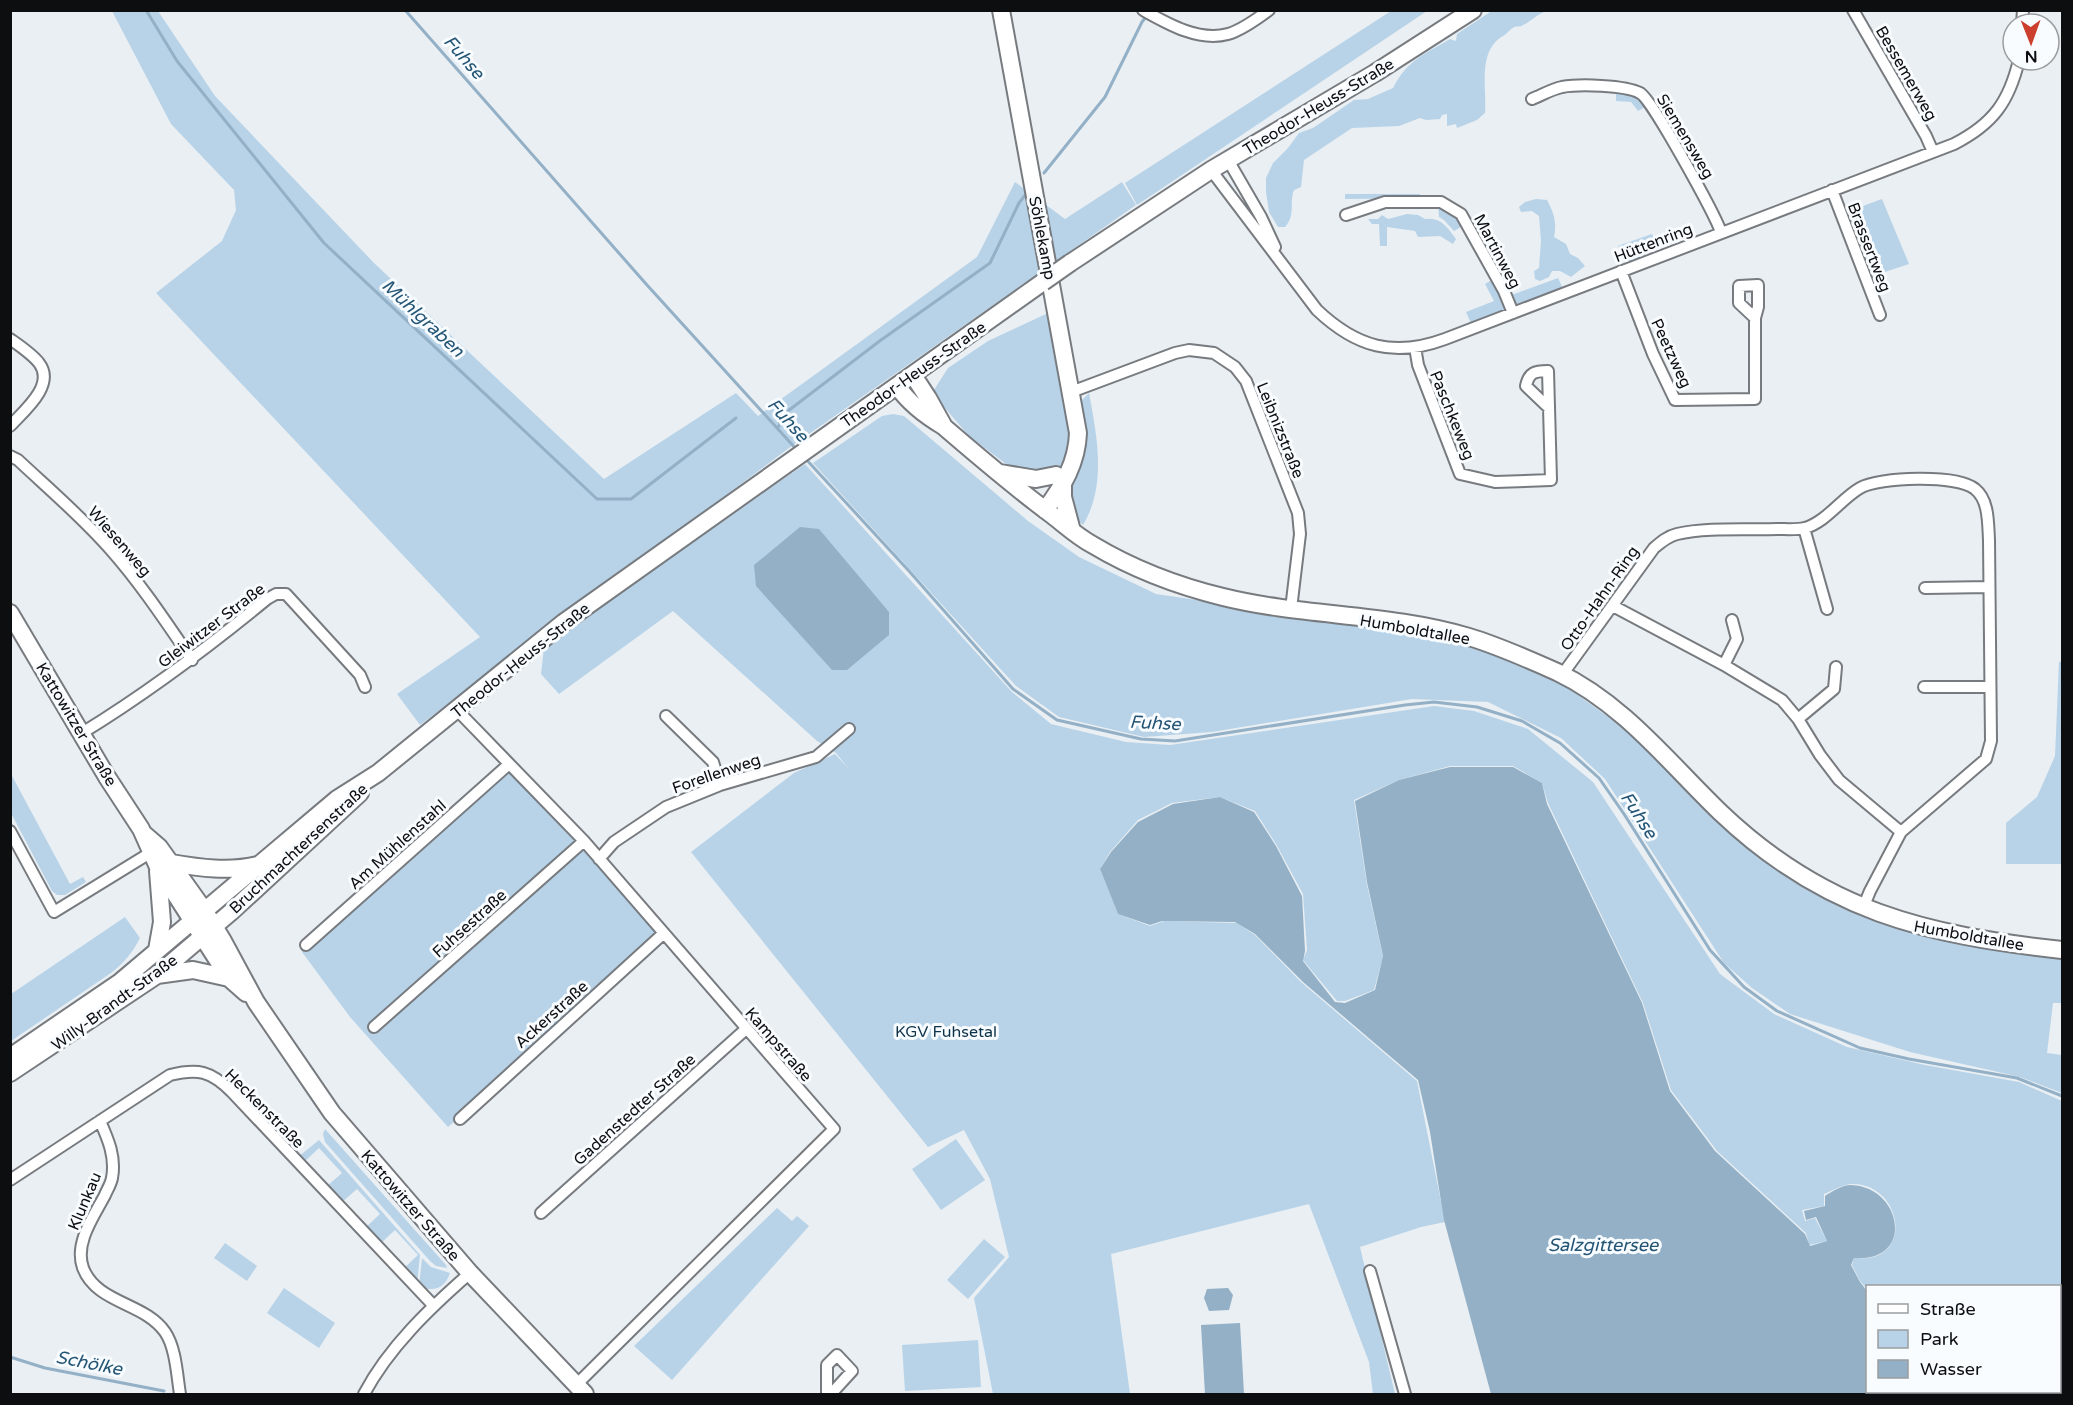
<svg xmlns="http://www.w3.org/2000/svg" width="2073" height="1405" font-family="'Varela Round',sans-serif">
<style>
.green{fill:#b8d3e8}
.water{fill:#93b0c6}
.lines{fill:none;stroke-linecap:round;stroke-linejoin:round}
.stream{stroke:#93b0c6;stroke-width:3}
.street-casing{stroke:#777b7f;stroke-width:14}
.secondary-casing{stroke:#777b7f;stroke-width:20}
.street{stroke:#fff;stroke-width:10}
.secondary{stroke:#fff;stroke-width:16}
.secondary-bridge-casing{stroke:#777b7f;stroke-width:20;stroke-linecap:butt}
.secondary-bridge{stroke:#fff;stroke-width:16}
.labels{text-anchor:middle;stroke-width:6;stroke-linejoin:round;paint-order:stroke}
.street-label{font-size:16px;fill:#0c0e0f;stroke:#f8fcff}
.park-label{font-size:16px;fill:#0c3249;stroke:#f8fcff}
.water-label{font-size:18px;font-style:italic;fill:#245575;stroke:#f8fcff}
</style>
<rect width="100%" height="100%" fill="#e9eff3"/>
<path class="green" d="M1493 10 1547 11C1537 14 1532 21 1523 25 1521 27 1517 26 1514 27 1510 29 1507 34 1503 36 1477 51 1487 88 1485 113L1477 120 1457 128 1456 124 1447 126V114L1442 115 1440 119 1426 120 1420 118 1399 126 1352 128 1304 160 1301 187 1294 190C1289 203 1296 215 1285 227H1278L1269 212 1266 192V178L1273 163 1288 148 1299 133 1313 128 1354 100 1368 99 1393 88C1407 60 1425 54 1450 39L1456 41 1457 34Z
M112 11H158L215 96 374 263 604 479 736 393 758 416 977 257 1015 182 1065 219 1122 182 1136 205 789 448 420 725 397 694 480 637 156 293 222 241 236 210 234 190 171 124Z
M1391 11H1427L1137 205 1125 183Z
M1616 87H1626L1650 104 1638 111 1631 102 1616 101Z
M1345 194H1420V198L1345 199Z
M1536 199 1547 200C1554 213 1557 223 1554 237L1566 244 1570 254 1578 258 1585 266 1571 277 1560 271H1552L1549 277 1540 281 1535 279 1534 271 1539 268 1541 241 1539 216 1532 211 1521 212 1519 207 1525 202Z
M1882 199 1909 264 1882 273 1865 275 1841 214Z
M1438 202 1466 224 1454 231 1444 220 1439 217Z
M1407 214 1418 215 1425 219C1441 217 1447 227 1456 239L1453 244 1440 236 1418 237 1415 231 1387 227V246H1380L1379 224H1372L1368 219H1378L1382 215 1388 219Z
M1652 234 1655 240 1646 244 1652 259 1627 268 1618 246Z
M1497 277 1506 297 1558 278 1565 293 1473 328 1466 312 1494 301 1485 284Z
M1048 313 1070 420 1072 440 1064 462 1056 470 1045 474 1014 470 969 436 932 393 948 368 988 341Z
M1089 393C1097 436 1107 485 1083 525 1053 498 1080 479 1085 452 1088 435 1082 417 1082 400Z
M893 414 904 416 1028 521 1079 557 1156 594 1218 603 1304 619 1442 633 1535 669 1564 685 1636 737 1712 814 1775 868 1858 914 1932 937 1981 947 2062 958V1003H2053L2047 1053 2062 1055V1093L2020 1077 1910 1052 1790 1014 1752 988 1724 963 1605 779 1561 738 1488 702 1412 699 1212 732 1144 737 1059 717 1016 686 813 463 882 416Z
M805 464 1012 692 1051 724 1126 742 1170 745 1434 706 1474 711 1528 729 1593 782 1720 974 1774 1014 1847 1047 1925 1065 2019 1082 2062 1101V1394H1941L1939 1392H2060V1286H1868L1867 1289 1860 1281 1852 1265 1854 1258C1916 1265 1903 1182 1851 1184 1842 1185 1832 1191 1824 1194V1206L1802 1210 1805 1221 1815 1218 1827 1241 1809 1245 1806 1233 1717 1151 1671 1090 1643 1003 1548 803 1542 783 1513 766H1450L1399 780 1354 800 1367 885 1383 957 1374 990 1345 1001H1337L1303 960 1307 950 1303 894 1276 844 1255 811 1220 797 1172 803 1138 820 1110 852 1100 869 1118 914 1150 926 1164 921 1237 923 1255 935 1301 982 1417 1081 1445 1222 1421 1227 1360 1247 1395 1394H1373L1369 1362 1309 1204 1111 1254 1130 1394H993L974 1298 1009 1257 990 1179 964 1130 928 1147 691 852 794 773 835 754 848 768 836 753 817 741 673 611 559 694 541 674 544 648 547 643Z
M2062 661V864H2006V823L2037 797 2055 756 2059 662Z
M508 765 664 933 448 1127 350 1017 302 952 306 945Z
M11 774 70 884 83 877 86 882 65 895H57L52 891 11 813Z
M125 917 140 938C133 952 124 963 111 973L11 1041V994Z
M325 1129 446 1265 447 1268 436 1266 430 1261 325 1142 323 1134Z
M956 1139 985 1180 941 1210 912 1169Z
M319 1140 420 1255 417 1285 402 1270 418 1255 395 1230 379 1245 364 1229 380 1214 357 1189 341 1203 326 1187 342 1173 319 1148 303 1163 298 1157Z
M777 1208 792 1221 797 1216 809 1226 672 1380 634 1346Z
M984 1239 1005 1257 968 1299 947 1280Z
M225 1243 257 1266 247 1281 214 1258Z
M422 1258 431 1267 450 1273C445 1288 434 1293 419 1286Z
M284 1288 335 1323 319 1348 267 1313Z
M978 1340 981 1387 905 1391 902 1345Z"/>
<path class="water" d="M800 527 819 529 889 612V635L847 670H832L756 586 754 565Z
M1450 767H1513L1542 783 1547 804 1642 1003 1670 1091 1715 1151 1805 1234 1810 1246 1827 1241 1816 1217 1806 1220 1804 1211 1825 1206V1196C1833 1191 1842 1185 1851 1185 1903 1187 1915 1263 1854 1258L1851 1265 1860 1282 1867 1291 1868 1392H1937L1940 1394H1491L1444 1220 1430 1132 1418 1080 1303 982 1255 934 1235 922 1162 921 1150 925 1118 914 1100 869 1111 852 1138 822 1173 804 1220 797 1254 812 1276 846 1302 896 1305 951 1303 961 1335 1002 1345 1003 1375 990 1383 956 1367 882 1355 801 1399 780Z
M1228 1288 1233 1295 1229 1310 1209 1311 1204 1298 1207 1289Z
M1240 1323 1244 1394H1205L1201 1325Z"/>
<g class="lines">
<path class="stream" d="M146 10 177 61 324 243 597 499H631L736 418
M405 10 647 285 797 450
M1044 173 1105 97 1142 22 1148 14
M778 428 784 414 881 340 990 263 1019 203 1026 194
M804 457 909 571 1013 689 1057 720 1141 739 1175 741 1405 705 1434 702 1477 707 1522 721 1560 743 1599 778 1624 814 1710 950 1744 987 1777 1011 1860 1048 1909 1059 2017 1078 2062 1096
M10 1357 45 1368 164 1391"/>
<g class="street-casing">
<path id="street" d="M1143 10C1168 24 1199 42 1228 34 1242 30 1257 19 1269 10
M1853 10 1926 136 1933 152
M2022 24 2023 10
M1532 99C1542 95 1552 89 1562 87 1579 84 1625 85 1640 93 1652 99 1714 213 1721 232
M1228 160 1261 217 1275 247
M1211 170 1317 310C1356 347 1394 358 1445 339L1954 144C1993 124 2009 102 2019 60
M1832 190 1880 315
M1346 215 1385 202H1441L1461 214 1504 291 1513 313
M1621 271 1653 354 1675 400 1755 399V318L1758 307V285L1739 286V303L1755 318
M10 339C20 346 32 354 39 363 56 385 24 411 10 426
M1415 347 1418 365 1460 474 1495 482 1551 480 1548 371C1535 371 1529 372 1526 386L1549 408
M1071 392 1175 353 1189 350 1214 353 1235 367 1246 381 1298 513 1300 534 1291 609
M10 456 18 460C49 489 82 517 110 549 141 584 166 622 192 660
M1804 528 1827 609
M1925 588 1989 587
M1613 606 1724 665 1782 700 1798 719 1820 755 1839 780 1901 832
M1724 665 1737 639 1732 620
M1562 675 1654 548C1661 542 1668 536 1677 534 1706 527 1747 530 1777 529 1786 529 1796 530 1805 528 1826 522 1841 499 1860 488 1879 477 1957 474 1975 489 1989 500 1988 523 1989 540L1991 741 1986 759 1901 832 1870 891 1863 908
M1924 687H1989
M457 710 584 841 834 1129 576 1385
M666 716 713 762 720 785
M1798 719 1834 689 1836 667
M82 733C149 692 206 649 267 599L276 594H286L360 675 365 687
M10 831 54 912 150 853
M599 859 614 842 666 807 720 785 816 757 849 729
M306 945 508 765
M374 1027 584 841
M460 1119 664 933
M100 1121C108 1139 116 1157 112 1178 111 1184 107 1190 105 1195 94 1216 74 1243 83 1268 97 1304 144 1302 165 1332 176 1348 177 1376 180 1394
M10 1180 170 1075C198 1068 211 1071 232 1092L433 1305
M541 1213 746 1029
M1370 1271 1405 1394
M364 1394C389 1347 430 1308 470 1273
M827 1394V1365L837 1355 852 1371 831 1394"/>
</g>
<g class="secondary-casing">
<path id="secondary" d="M1001 10 1078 433C1077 463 1063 486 1045 510
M1070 263 1211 170 1375 73 1473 10
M913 375 928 398 943 425
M897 386C909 403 926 416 943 426 979 457 1014 487 1052 515 1065 525 1078 537 1093 545 1133 569 1178 586 1223 597 1304 617 1389 613 1469 637 1499 646 1528 659 1557 672 1624 704 1669 763 1721 813 1824 911 1925 935 2062 950
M1000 473 1036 479 1056 475
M1063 486V497L1072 531
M10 613 107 777 141 829 158 867 229 978 246 993
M144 834 159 847 204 910 223 941 256 1002 332 1113 470 1273 585 1394
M171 863C200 868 229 872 258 865
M157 950 162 922 158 871
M157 975 193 970 229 978
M10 1057 120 982 337 799 378 773 563 623 1043 282
M10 1073 157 975 231 912 360 793"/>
</g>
<use href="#street" class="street"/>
<use href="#secondary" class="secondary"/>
<g class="secondary-bridge-casing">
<path id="secondary-bridge" d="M1043 282 1070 263"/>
</g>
<use href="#secondary-bridge" class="secondary-bridge"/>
</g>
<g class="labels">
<g class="street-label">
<text transform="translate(1907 73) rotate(60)" y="6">Bessemerweg</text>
<text transform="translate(1318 106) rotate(-31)" y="6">Theodor-Heuss-Straße</text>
<text transform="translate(1686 136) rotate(59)" y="6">Siemensweg</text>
<text transform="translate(1043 238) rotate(79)" y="6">Söhlekamp</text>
<text transform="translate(1653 242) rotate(-21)" y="6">Hüttenring</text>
<text transform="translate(1870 247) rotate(69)" y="6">Brassertweg</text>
<text transform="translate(1498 251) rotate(62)" y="6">Martinweg</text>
<text transform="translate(1672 353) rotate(65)" y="6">Peetzweg</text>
<text transform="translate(913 374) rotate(-35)" y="6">Theodor-Heuss-Straße</text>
<text transform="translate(1453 415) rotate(68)" y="6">Paschkeweg</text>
<text transform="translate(1281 430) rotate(68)" y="6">Leibnizstraße</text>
<text transform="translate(120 541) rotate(49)" y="6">Wiesenweg</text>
<text transform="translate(1599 598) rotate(-55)" y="6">Otto-Hahn-Ring</text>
<text transform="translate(211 625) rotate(-37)" y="6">Gleiwitzer Straße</text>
<text transform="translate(1415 629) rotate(10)" y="6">Humboldtallee</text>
<text transform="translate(520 660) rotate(-39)" y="6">Theodor-Heuss-Straße</text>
<text transform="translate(77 724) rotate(59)" y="6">Kattowitzer Straße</text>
<text transform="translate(716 773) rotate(-19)" y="6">Forellenweg</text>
<text transform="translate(397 844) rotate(-42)" y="6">Am Mühlenstahl</text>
<text transform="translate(298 848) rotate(-43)" y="6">Bruchmachtersenstraße</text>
<text transform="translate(469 923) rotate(-42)" y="6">Fuhsestraße</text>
<text transform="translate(1969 935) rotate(10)" y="6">Humboldtallee</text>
<text transform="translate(114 1002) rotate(-36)" y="6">Willy-Brandt-Straße</text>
<text transform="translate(551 1014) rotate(-42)" y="6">Ackerstraße</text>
<text transform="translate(779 1044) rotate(49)" y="6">Kampstraße</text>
<text transform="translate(265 1108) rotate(45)" y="6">Heckenstraße</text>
<text transform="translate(634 1109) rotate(-42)" y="6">Gadenstedter Straße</text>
<text transform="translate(84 1201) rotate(-67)" y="6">Klunkau</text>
<text transform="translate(411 1205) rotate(49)" y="6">Kattowitzer Straße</text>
</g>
<g class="park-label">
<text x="946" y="1037">KGV Fuhsetal</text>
</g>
<g class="water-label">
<text transform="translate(464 57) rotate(49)" y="6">Fuhse</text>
<text transform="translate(423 318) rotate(43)" y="6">Mühlgraben</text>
<text transform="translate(788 420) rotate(48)" y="6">Fuhse</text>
<text transform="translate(1155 723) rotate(3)" y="6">Fuhse</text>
<text transform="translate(1639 815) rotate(57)" y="6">Fuhse</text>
<text x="1603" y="1251">Salzgittersee</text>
<text transform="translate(89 1363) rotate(11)" y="6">Schölke</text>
</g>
</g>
<rect width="2073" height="1405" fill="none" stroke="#0c0e0f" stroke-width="24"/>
<rect x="1866" y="1285" width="195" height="108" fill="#f8fcff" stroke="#9a9d9f" stroke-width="1.5"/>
<rect x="1878" y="1304" width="30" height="9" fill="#ffffff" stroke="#9a9d9f" stroke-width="1.5"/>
<text x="1920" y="1315" font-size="18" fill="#0c0e0f">Straße</text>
<rect x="1878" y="1330" width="30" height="18" fill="#b8d3e8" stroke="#9a9d9f" stroke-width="1.5"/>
<text x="1920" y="1345" font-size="18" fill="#0c0e0f">Park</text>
<rect x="1878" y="1360" width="30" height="18" fill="#93b0c6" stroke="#9a9d9f" stroke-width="1.5"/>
<text x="1920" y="1375" font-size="18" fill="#0c0e0f">Wasser</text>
<g transform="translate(2031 42) rotate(179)"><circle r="28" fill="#f8fcff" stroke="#9a9d9f" stroke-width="1.5"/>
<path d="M0-4.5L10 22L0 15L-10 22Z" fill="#cc3f2d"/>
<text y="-9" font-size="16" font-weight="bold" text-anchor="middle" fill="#0c0e0f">N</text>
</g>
</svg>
